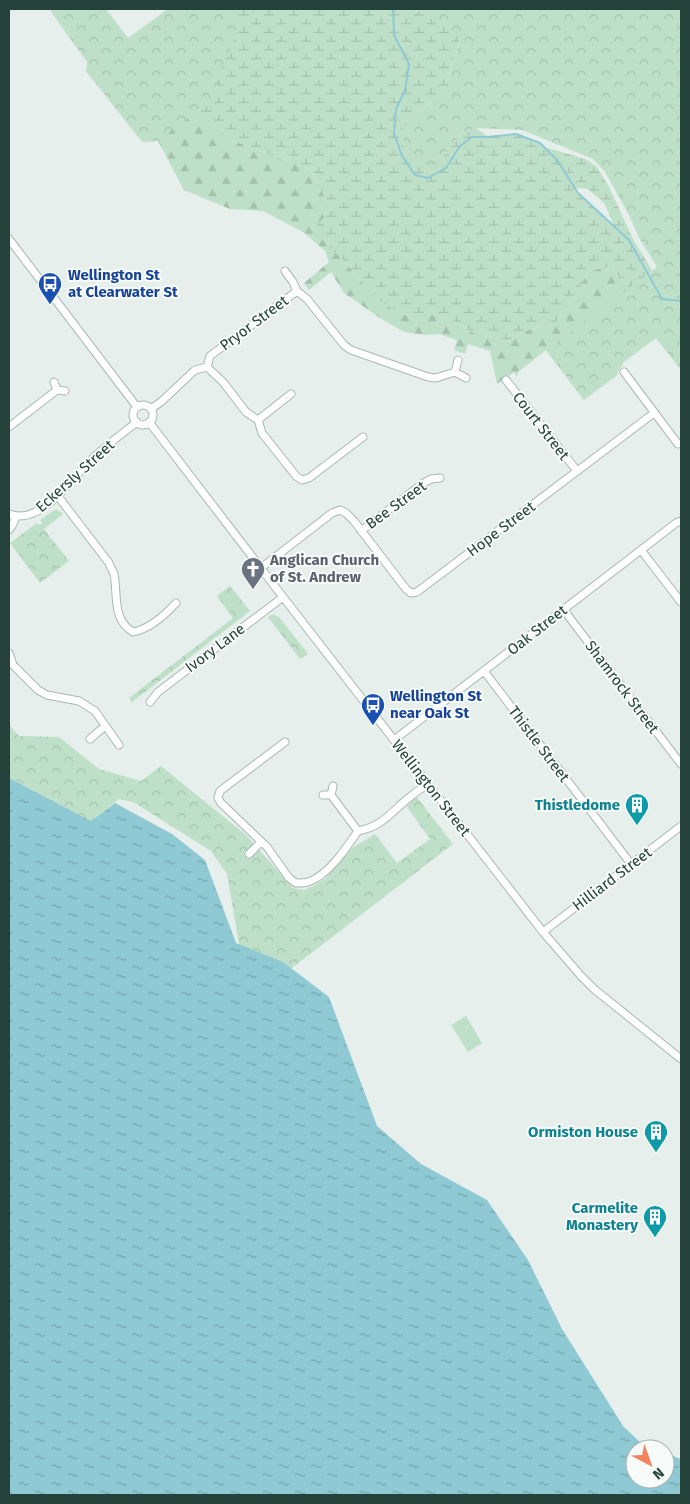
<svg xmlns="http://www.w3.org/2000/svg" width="690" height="1504" font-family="'Fira Sans',sans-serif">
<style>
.forest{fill:url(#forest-firs)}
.wetland{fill:url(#wetland-marsh);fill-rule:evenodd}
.park{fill:url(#park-crowns)}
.pitch{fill:#bfe0c8}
.water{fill:url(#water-ripples)}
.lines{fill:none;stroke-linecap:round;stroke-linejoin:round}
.stream{stroke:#8ec9d4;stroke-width:2}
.minor-casing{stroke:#a8b8b2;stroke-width:9}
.minor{stroke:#fff;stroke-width:7}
.labels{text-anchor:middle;stroke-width:4;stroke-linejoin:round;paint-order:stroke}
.transit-label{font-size:15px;font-weight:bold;fill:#164399;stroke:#f7fbf9;text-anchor:start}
.street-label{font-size:15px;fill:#24423a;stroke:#f7fbf9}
.worship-label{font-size:15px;font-weight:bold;fill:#5b616d;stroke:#f7fbf9;text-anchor:start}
.culture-label{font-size:15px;font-weight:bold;fill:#0d838f;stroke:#f7fbf9;text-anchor:end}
</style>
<defs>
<pattern id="forest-firs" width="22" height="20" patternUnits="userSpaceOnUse" patternTransform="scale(1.25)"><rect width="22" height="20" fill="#bfe0c8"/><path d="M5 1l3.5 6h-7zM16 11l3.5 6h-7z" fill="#a4c1ad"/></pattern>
<pattern id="wetland-marsh" width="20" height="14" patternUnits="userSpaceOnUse" patternTransform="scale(1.25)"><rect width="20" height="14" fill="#bfe0c8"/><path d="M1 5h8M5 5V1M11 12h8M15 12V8" fill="none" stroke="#a4c1ad"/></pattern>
<pattern id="park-crowns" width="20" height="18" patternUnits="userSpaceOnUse" patternTransform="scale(1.25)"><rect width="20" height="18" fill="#bfe0c8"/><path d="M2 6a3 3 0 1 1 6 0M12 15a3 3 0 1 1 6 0" fill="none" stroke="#a4c1ad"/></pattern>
<pattern id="water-ripples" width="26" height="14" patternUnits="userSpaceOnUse" patternTransform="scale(1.25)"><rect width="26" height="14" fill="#8ec9d4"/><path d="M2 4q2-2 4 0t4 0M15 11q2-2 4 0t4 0" fill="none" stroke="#74a5ad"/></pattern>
</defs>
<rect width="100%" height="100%" fill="#e6efeb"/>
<path class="forest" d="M126 44 231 140 310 169 331 209 314 230 346 263 373 296 402 315 422 313 447 318 472 332 509 342 522 332 556 322 573 302 588 271 609 267 634 293 655 323 584 400 546 350 518 372 517 377 514 372 497 384 490 351 468 344 465 354 454 350 457 340 439 334 425 335 404 332 383 320 344 293 331 272 309 290 304 283 329 262 325 251 303 232 263 211 230 209 184 190 158 141V130Z"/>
<path class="wetland" d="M187 9H417V10L461 37 444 91 418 113 440 160 463 131 476 128 487 136 516 134 540 143 544 147 586 159 597 167 609 187 633 239 674 307 634 293 609 267 588 271 573 302 556 322 522 332 509 342 472 332 447 318 422 313 402 315 373 296 346 263 313 230 331 209 310 169 231 140 193 106ZM575 188 588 189 604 203 614 225 578 193Z"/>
<path class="park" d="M49 9H106L128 38 168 9H222L233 15 238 23 237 33 219 73 216 97 158 141 142 142 86 71 87 62Z
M417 9H681V370L656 338 624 362 616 376 584 400 546 350 657 267 639 238 628 213 605 172 593 159 522 130 476 128 463 131 440 160 431 164 418 161 404 147 403 128 418 113 444 91 461 38 417 10Z
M56 509 63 514 44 529 69 561 40 583 10 543 37 523 39 525 42 523 40 520Z
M230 586 250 611 132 702 129 698 233 618 217 596Z
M273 614 279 617 308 654 300 659 268 617Z
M9 725 19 736 59 737 99 769 141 781 161 766 246 835 293 888 304 890 315 885 326 878 352 848 375 834 397 863 430 839 407 807 416 796 453 844 292 968H283L246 954 239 944 227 874 211 851 133 802 119 799 91 821 9 778Z"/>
<path class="pitch" d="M466 1016 482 1043 468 1052 451 1025Z"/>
<path class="water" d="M9 778 91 821 115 803 172 834 205 860 236 943 283 962 329 997 377 1126 421 1164 487 1200 528 1260 562 1329 623 1426 643 1445 653 1449H635V1479H665V1453L681 1459V1495H9Z"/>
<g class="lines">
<path class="stream" d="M393 9 394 35 409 64 405 90 396 109 394 133 402 156 415 175 428 178 446 168 460 146 472 137H488L516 134 540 143 557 160 578 193 629 240 662 299 681 301"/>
<g class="minor-casing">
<path id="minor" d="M9 239 137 407
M285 271 293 282 297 291 307 299 344 345 351 350 428 377 436 378 455 372
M458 360 455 372 466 378
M207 367 223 382 246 412 258 420 262 433 296 476 302 480 309 478 363 437
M624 372 678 444
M506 380 577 471
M54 382 57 390 65 391
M133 415a10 10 0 1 1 20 0a10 10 0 1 1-20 0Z
M151 409 162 401 195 370 207 367 210 356 297 291
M258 420 291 394
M149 422 283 597 543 932 581 976 594 989 681 1059
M9 427 57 390
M57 495 109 563C110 567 113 570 114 574 118 595 112 620 133 632 149 629 165 615 176 603
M9 514C41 527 73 476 94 457 108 444 123 433 137 422
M9 530 12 526 16 517
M361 531 422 484 431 479 440 478
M641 550 681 602
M261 568 332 513 340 510 346 513 354 521 406 589 411 593 417 592 654 413
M563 609 681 764
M9 653 13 665 38 690 47 695 79 701 95 711 119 745
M484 671 631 864
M150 702 158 692 283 597
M90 739 105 726
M394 740 676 523 681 521
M285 742 220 791 218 798 221 803 267 847 289 878 296 883C300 883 305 883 308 882 328 876 347 847 358 831 380 827 389 815 405 801 412 795 420 789 428 784
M323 795H331L333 786
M331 795 358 831
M249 854 261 842
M543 932 681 826"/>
</g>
<use href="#minor" class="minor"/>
</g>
<defs>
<g id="bus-pin" transform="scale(1.25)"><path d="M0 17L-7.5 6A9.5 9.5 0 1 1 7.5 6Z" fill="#1a4fb4" stroke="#f7fbf9"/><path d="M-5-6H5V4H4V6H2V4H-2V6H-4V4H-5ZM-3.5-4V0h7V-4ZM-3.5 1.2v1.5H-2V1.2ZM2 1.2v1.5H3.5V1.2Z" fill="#fff"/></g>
<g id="church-pin" transform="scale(1.25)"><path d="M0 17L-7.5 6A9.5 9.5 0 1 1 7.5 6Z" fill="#6b7280" stroke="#f7fbf9"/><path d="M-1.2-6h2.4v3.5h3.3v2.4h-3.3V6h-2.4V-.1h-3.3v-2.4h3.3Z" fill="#fff"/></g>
<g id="building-pin" transform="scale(1.25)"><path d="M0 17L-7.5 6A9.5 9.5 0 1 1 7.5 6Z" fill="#0f9aa8" stroke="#f7fbf9"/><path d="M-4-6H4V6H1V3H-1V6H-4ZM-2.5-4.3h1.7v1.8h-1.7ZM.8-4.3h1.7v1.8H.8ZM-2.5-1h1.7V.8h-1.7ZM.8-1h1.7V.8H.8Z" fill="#fff"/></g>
</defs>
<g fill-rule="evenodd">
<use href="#bus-pin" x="50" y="284"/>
<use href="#church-pin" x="253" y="569"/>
<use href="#bus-pin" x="373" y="705"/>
<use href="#building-pin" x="637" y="805"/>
<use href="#building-pin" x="656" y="1132"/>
<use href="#building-pin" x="655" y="1217"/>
</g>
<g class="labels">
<g class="transit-label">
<text x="68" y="280">Wellington St<tspan x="68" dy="17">at Clearwater St</tspan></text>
<text x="390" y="701">Wellington St<tspan x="390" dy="17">near Oak St</tspan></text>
</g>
<g class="street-label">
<text transform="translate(254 323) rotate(-37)" y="5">Pryor Street</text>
<text transform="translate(541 426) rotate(52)" y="5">Court Street</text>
<text transform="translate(75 476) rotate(-42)" y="5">Eckersly Street</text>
<text transform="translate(396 505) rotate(-36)" y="5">Bee Street</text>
<text transform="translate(501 529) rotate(-37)" y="5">Hope Street</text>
<text transform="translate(537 630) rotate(-38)" y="5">Oak Street</text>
<text transform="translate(215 648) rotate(-37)" y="5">Ivory Lane</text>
<text transform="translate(622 687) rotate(53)" y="5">Shamrock Street</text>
<text transform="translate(539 744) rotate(53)" y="5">Thistle Street</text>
<text transform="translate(431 788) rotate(52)" y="5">Wellington Street</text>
<text transform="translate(612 879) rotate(-37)" y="5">Hilliard Street</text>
</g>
<g class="worship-label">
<text x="270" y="565">Anglican Church<tspan x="270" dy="17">of St. Andrew</tspan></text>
</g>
<g class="culture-label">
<text x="620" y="810">Thistledome</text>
<text x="638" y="1137">Ormiston House</text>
<text x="638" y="1213">Carmelite<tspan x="638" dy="17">Monastery</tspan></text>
</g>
</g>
<rect width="690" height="1504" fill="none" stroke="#24423a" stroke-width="20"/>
<g transform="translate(650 1464) rotate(139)"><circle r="24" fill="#f7fbf9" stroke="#a3b1ad"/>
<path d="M0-4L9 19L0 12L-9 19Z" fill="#f4845f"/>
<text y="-8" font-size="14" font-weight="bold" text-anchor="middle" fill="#24423a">N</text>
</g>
</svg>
